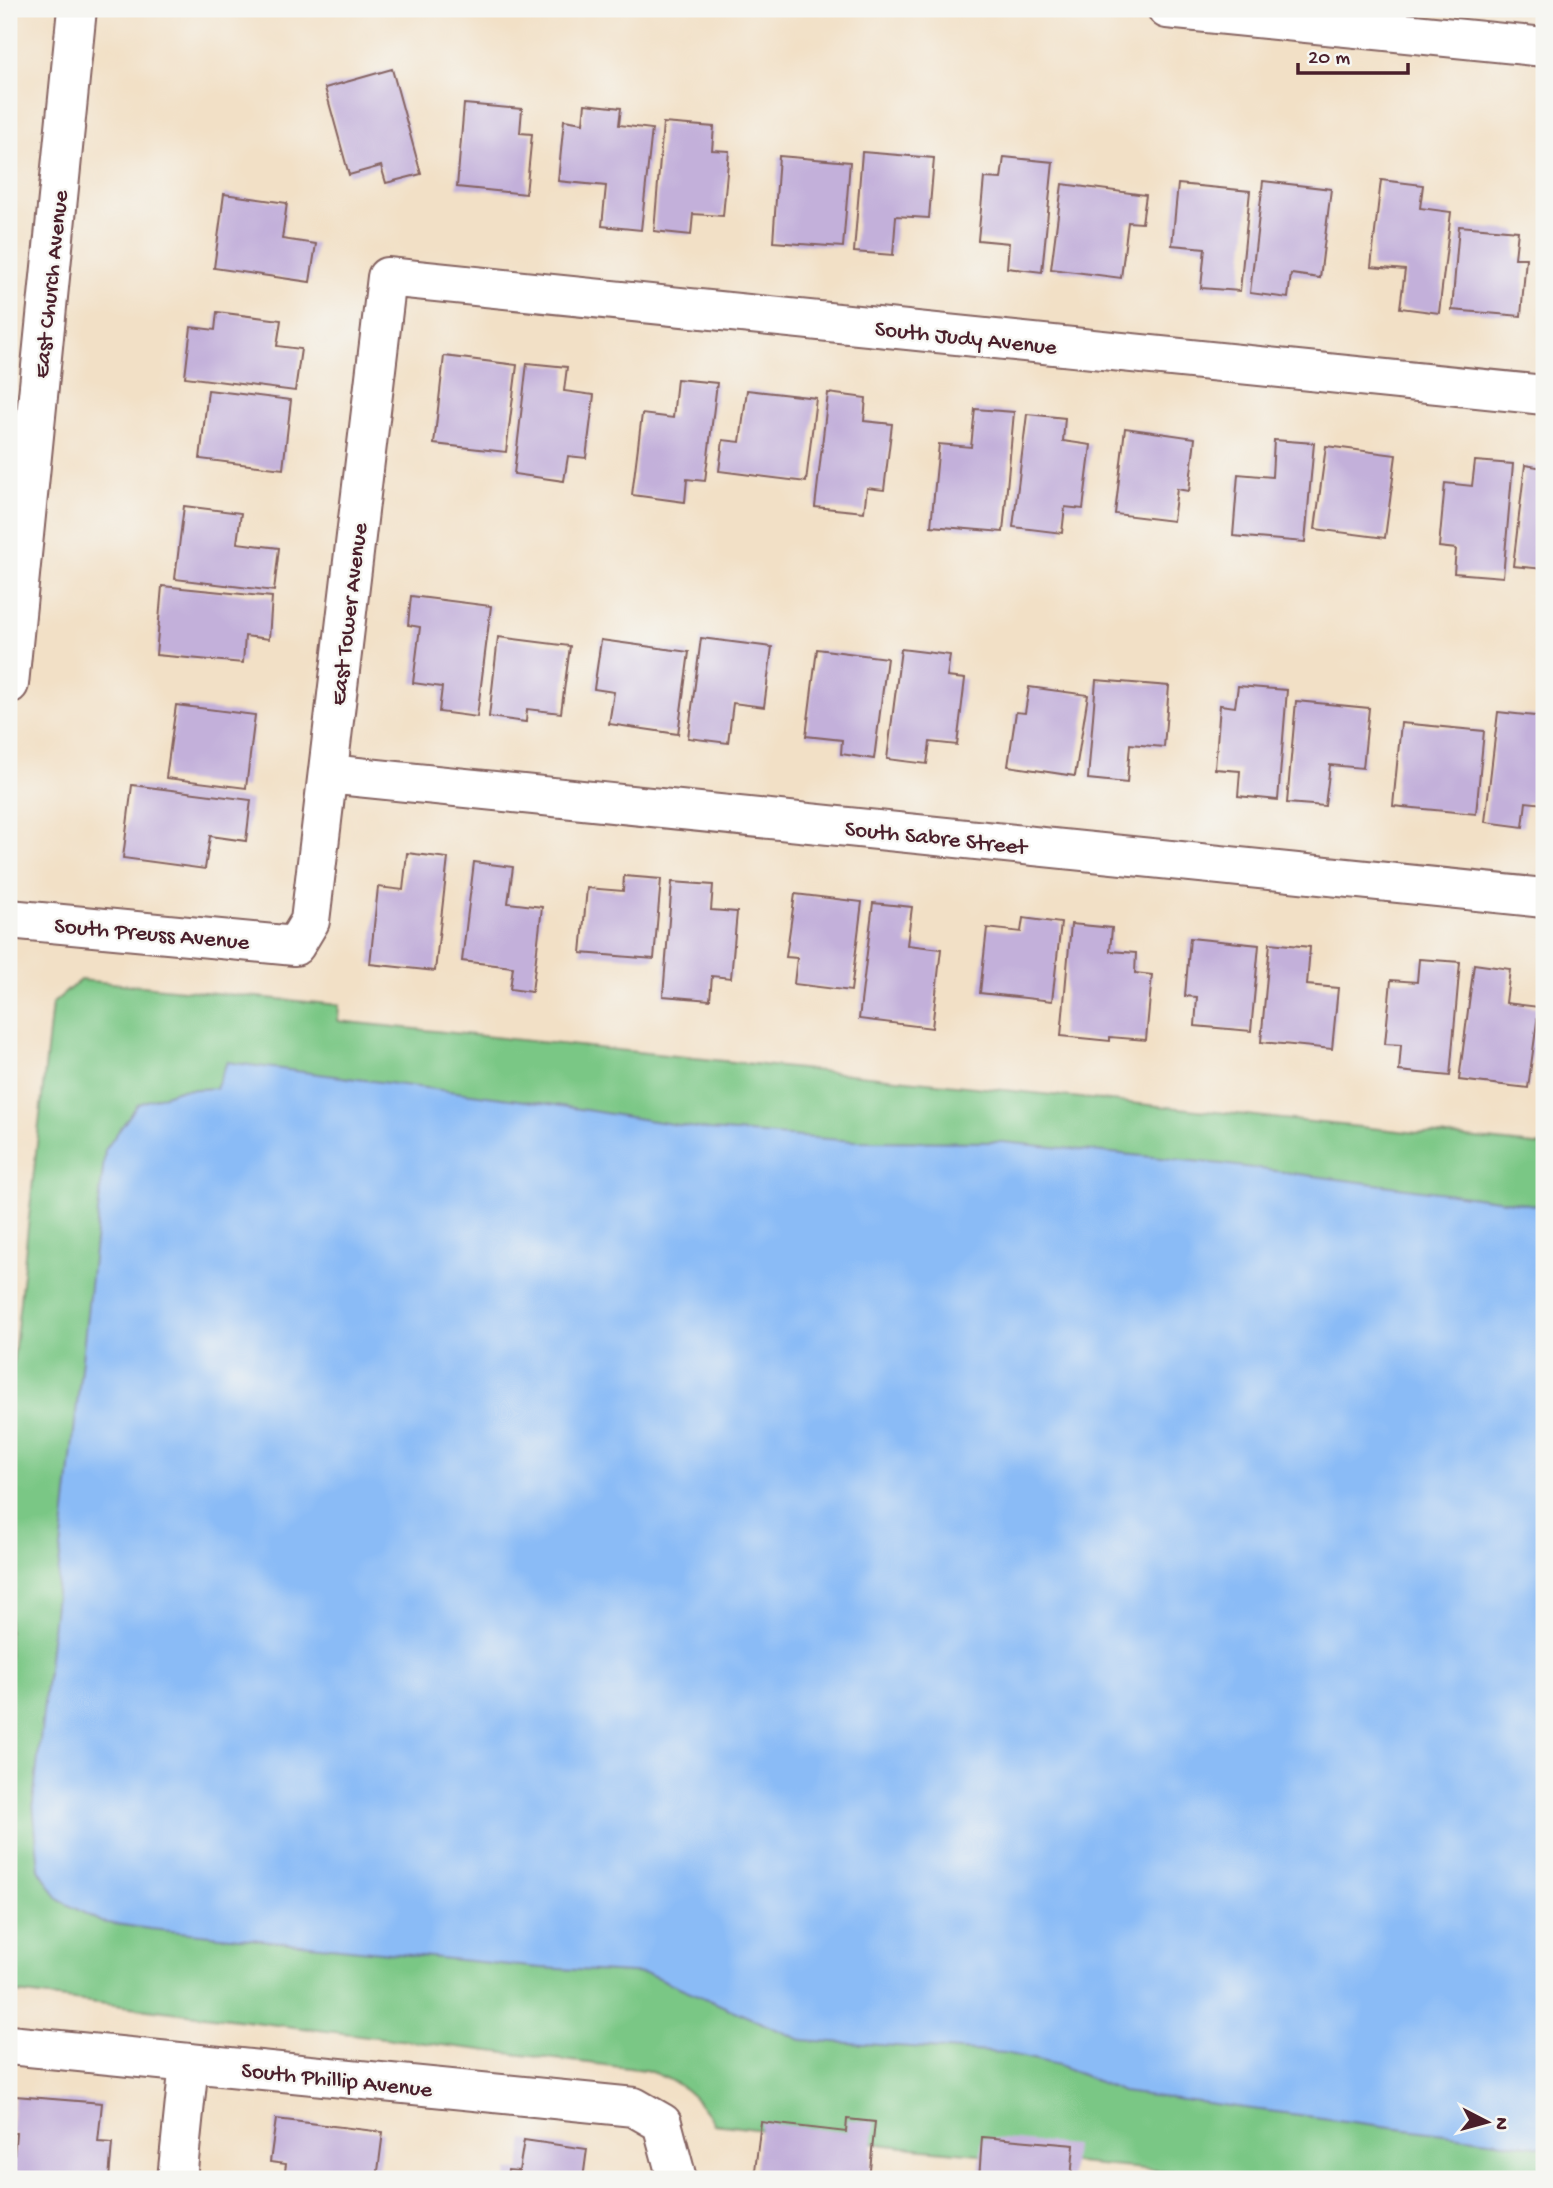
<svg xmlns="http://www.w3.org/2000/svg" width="1553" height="2188" font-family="'Gochi Hand',sans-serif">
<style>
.green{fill:#7ac785;stroke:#627358;stroke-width:2}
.water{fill:#8abbf6;stroke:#6a6d90;stroke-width:2}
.building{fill:#c3b0da}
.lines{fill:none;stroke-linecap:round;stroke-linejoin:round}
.minor-casing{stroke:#856361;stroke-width:42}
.tertiary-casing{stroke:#856361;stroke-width:42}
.primary-casing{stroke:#856361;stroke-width:42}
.minor{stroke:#fff;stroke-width:38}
.tertiary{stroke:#fff;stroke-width:38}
.primary{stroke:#fff;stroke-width:38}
.labels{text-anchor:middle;stroke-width:5;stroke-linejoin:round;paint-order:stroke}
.street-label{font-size:23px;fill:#4a1f2b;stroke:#f6f6f2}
</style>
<rect width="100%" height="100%" fill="#f6f6f2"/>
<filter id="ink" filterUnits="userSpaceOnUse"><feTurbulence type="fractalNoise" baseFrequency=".0143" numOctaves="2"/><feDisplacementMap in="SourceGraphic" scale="14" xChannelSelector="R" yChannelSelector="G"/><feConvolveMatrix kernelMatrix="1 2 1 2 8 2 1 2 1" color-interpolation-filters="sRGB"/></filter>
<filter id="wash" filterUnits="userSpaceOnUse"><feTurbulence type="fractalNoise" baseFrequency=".00686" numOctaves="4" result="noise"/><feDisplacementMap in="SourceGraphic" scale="28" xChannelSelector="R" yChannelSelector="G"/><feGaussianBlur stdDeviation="1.57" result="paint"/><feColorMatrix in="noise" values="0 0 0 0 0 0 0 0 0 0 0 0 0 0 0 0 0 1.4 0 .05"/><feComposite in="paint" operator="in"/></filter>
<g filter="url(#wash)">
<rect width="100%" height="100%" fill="#f2e0c6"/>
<path class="green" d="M80 980 339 1005 338 1021 1544 1146V2179H1254L913 2148 714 2124C695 2093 679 2081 645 2070L9 1992V1403L52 1004Z"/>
<path class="water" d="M227 1062 549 1104 709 1130 855 1141 1003 1142 1222 1164 1544 1206V2147L1122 2092 1059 2065 1005 2053 801 2040 649 1974 540 1968 150 1929 101 1922 59 1900 39 1869 33 1803 105 1150 138 1104 179 1090 216 1088Z"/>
<g id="blocks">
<path class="building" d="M392 69 421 174 386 183 381 166 349 175 325 88Z
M464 104 522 109 520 133 532 134 526 194 457 187Z
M585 104 621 108 619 125 652 129 641 230 602 226 606 186 558 181 564 120 583 123Z
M663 123 714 127 712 150 729 151 723 216 693 214 691 235 654 231Z
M862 152 934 158 929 218 896 216 893 255 854 252Z
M779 156 850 162 843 247 773 242Z
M1004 157 1053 162 1042 272 1007 268 1009 243 978 240 984 178 1001 179Z
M1381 180 1423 185 1420 208 1451 212 1439 313 1400 308 1405 270 1371 267Z
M1263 181 1331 189 1320 278 1291 274 1288 298 1250 293Z
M1062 184 1146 195 1142 223 1128 222 1121 278 1051 269Z
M1178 184 1250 191 1240 291 1201 288 1205 248 1172 245Z
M224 194 287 203 282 239 316 244 310 282 214 268Z
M1459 226 1518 231 1515 258H1526L1521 316 1452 310Z
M217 312 281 320 277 346 301 349 295 391 185 377 191 327 215 330Z
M444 356 517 365 506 452 434 444Z
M527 363 567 367 564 391 594 395 586 458 568 456 564 481 514 474Z
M677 379 717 383 705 481 687 479 685 502 632 495 642 414 673 418Z
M208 390 291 400 283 469 200 459Z
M747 390 816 398 806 482 719 471 723 440 740 442Z
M828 393 866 398 864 421 892 424 884 490 867 488 864 512 815 507Z
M975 409 1014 412 1003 532 931 526 939 444 971 447Z
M1027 414 1065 418 1063 441 1091 445 1083 509 1065 507 1062 533 1013 527Z
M1125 428 1195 438 1189 491 1177 489 1173 521 1115 514Z
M1274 440 1314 443 1305 542 1233 536 1238 474 1272 477Z
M1326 446 1396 455 1385 538 1315 529Z
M1475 461 1513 464 1503 577 1454 573 1456 549 1439 547 1445 483 1472 486Z
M1525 465 1544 468V569L1513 566Z
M184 506 241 513 237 543 279 548 274 591 175 579Z
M162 586 272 597 269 639 245 636 243 663 156 655Z
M411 596 491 606 477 717 439 712 442 687 413 683 420 627 408 625Z
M498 637 570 646 561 713 527 709 526 722 489 717Z
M701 638 772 647 764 707 733 703 728 743 688 738Z
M601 640 689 652 678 734 609 724 614 692 594 689Z
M817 649 887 658 874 759 841 754 842 740 806 736Z
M901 649 950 655 947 677 965 679 957 745 930 742 927 764 887 759Z
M1096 680 1169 686 1164 747 1130 744 1127 783 1088 779Z
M1238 686 1287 690 1278 800 1238 796 1240 771 1215 769 1220 705 1235 707Z
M1029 687 1088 695 1075 776 1008 766 1016 712 1025 713Z
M1296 701 1369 708 1363 768 1330 765 1325 806 1287 803Z
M176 705 255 715 246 788 166 778Z
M1498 712 1544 717V804L1526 802 1523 827 1485 822Z
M1401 723 1484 731 1476 814 1393 806Z
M132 785 251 800 246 841 210 836 205 869 123 858Z
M407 853 448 858 435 971 370 964 378 887 403 890Z
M474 862 513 867 508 903 542 907 532 992 510 989 513 967 462 961Z
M624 876 661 879 654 959 581 953 587 888 623 891Z
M672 882 713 885 711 910 737 912 731 978 712 976 710 1000 663 996Z
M795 894 862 902 851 991 794 984 797 958 786 957Z
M873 903 912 907 907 945 941 949 932 1028 859 1019Z
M1023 918 1061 923 1052 1001 980 993 987 928 1021 932Z
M1071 924 1112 928 1110 951 1136 953 1135 973 1152 975 1146 1040 1110 1037V1041L1061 1036Z
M1190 938 1259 945 1251 1031 1195 1026 1197 997 1185 996Z
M1270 943 1310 947 1307 985 1338 988 1332 1049 1261 1042Z
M1419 959 1460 962 1450 1076 1399 1071 1401 1045 1385 1044 1391 980 1417 982Z
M1474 964 1510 969 1506 1003 1539 1007 1528 1088 1459 1080Z
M15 2096 102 2103 98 2142 112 2143 109 2179H12L16 2133H11Z
M276 2119 383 2132 377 2179H284L286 2164 270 2162Z
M847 2119 875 2122 869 2179H754L761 2122 846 2132Z
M982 2137 1074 2145 1071 2179H979Z
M524 2140 587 2149 583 2179H507L508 2170 519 2171Z"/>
</g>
</g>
<g filter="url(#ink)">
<use href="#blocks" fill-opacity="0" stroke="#856361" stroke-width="2"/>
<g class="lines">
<g class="minor-casing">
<path id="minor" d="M328 774 1544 898
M9 919 295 946 310 921 387 277 1544 395
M9 2045 634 2107 662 2123 677 2179
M177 2179 189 2063"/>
</g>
<g class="tertiary-casing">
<path id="tertiary" d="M9 684 77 9"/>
</g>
<g class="primary-casing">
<path id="primary" d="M1167 9 1544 47"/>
</g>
<use href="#minor" class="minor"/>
<use href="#tertiary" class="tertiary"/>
<use href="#primary" class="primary"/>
</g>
</g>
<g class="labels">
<g class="street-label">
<text transform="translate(49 284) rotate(-84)" y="8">East Church Avenue</text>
<text transform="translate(966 336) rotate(6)" y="8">South Judy Avenue</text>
<text transform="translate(347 614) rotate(-83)" y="8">East Tower Avenue</text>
<text transform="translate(936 836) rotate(6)" y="8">South Sabre Street</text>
<text transform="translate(152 932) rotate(5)" y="8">South Preuss Avenue</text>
<text transform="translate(337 2078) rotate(6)" y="8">South Phillip Avenue</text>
</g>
</g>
<rect width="1553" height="2188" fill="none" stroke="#f6f6f2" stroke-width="35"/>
<g transform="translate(1487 2122) rotate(96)" stroke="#f6f6f2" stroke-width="5" paint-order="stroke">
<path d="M0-5L12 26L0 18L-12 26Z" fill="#4a1f2b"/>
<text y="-10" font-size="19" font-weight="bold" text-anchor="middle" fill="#4a1f2b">N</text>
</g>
<path d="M1298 63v10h110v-10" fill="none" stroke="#4a1f2b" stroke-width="3.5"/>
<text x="1308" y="63" font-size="21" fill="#4a1f2b" stroke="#f6f6f2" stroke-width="5" paint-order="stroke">20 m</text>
</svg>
